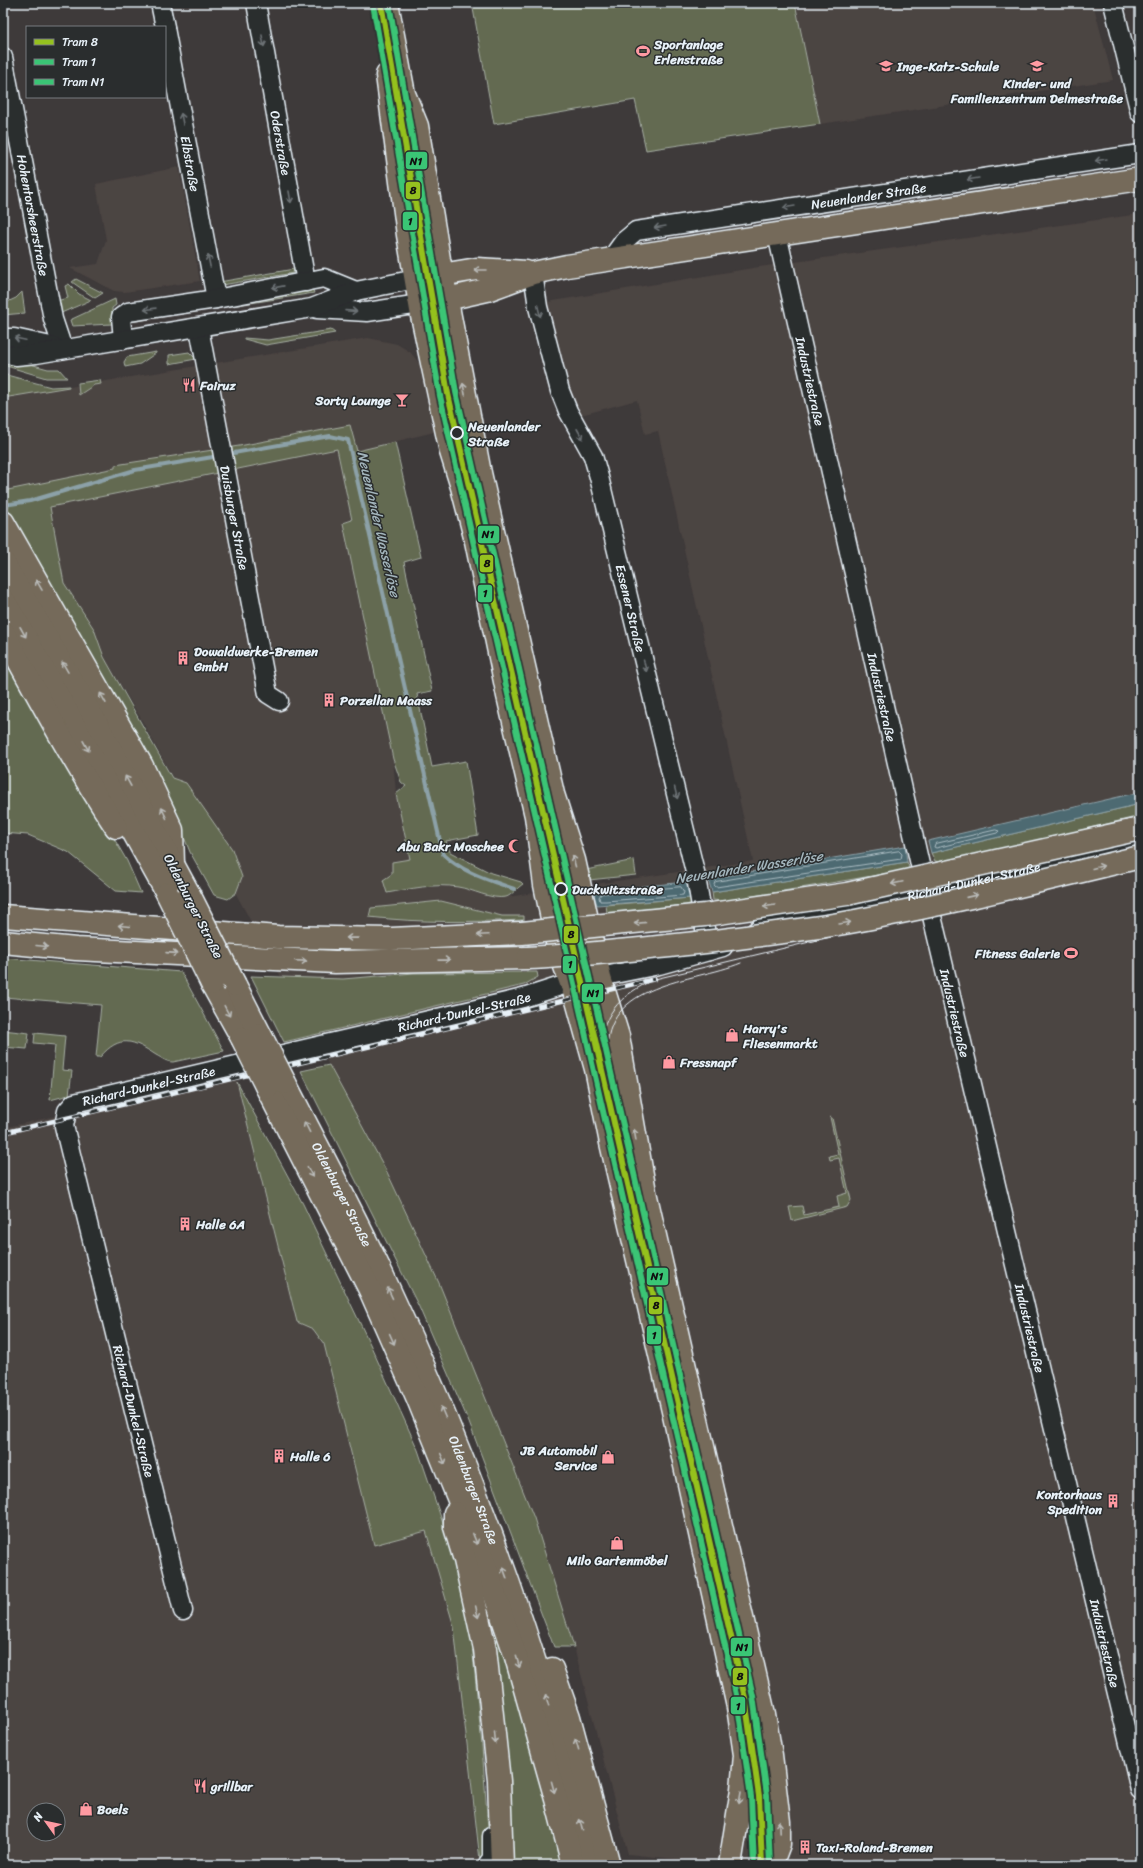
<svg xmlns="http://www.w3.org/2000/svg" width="1143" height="1868" font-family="Sriracha,sans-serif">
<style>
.built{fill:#4c4442;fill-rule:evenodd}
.green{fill:#646b51;stroke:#a6aea4}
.water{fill:#4e6b72;stroke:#8ca1a8}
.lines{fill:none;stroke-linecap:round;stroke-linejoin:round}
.shore{stroke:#aabbc2;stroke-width:1}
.stream{stroke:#8ca1a8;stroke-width:4}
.minor-casing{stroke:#e8f1f8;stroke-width:21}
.major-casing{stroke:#e8f1f8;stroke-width:25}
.highway-casing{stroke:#e8f1f8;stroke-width:25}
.minor{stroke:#2a2d2e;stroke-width:18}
.major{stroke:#746a5a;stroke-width:22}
.highway{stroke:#746a5a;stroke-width:22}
.tram{stroke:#e8f1f8;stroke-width:1}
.rail-casing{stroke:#e8f1f8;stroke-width:4.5}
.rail{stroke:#2a2d2e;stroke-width:3;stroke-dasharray:9;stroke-linecap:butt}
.highway-bridge-casing{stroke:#e8f1f8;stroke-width:25;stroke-linecap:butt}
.highway-bridge{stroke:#746a5a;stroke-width:22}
.tram-1-casing{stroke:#2a2d2e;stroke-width:9}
.tram-2-casing{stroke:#2a2d2e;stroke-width:9}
.tram-3-casing{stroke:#2a2d2e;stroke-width:9}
.tram-1{stroke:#95c11f;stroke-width:6}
.tram-2{stroke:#3ac575;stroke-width:6}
.tram-3{stroke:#3ac575;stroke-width:6}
.oneway{stroke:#6c7275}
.oneway2{stroke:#babbb9}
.stop-dot{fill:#2a2d2e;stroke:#e8f1f8;stroke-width:2}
.labels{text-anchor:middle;stroke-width:3;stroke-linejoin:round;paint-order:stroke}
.poi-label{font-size:13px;font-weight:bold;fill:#e8f1f8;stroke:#2a2d2e;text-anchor:start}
.street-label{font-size:13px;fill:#e8f1f8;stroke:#2a2d2e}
.stop-label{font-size:13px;font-weight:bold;fill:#e8f1f8;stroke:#2a2d2e;text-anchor:start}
.water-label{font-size:14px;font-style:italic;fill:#a3b5bc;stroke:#2a2d2e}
.line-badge{stroke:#2a2d2e;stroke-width:1.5}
.pale-badge-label{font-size:11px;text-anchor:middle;font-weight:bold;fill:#111}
</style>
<rect width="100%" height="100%" fill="#3e3a3a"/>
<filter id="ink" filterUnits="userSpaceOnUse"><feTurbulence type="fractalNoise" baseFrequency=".025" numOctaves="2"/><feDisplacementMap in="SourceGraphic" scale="8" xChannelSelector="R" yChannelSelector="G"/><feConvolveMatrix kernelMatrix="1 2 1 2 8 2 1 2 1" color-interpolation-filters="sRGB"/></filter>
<g filter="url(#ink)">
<path class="built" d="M795 3H1093L1113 80 820 124Z
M179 167 200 281 125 292 114 291 70 268 98 264 106 240 96 184Z
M1140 214V1865H772L703 1862 628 1854 574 1647 534 1518 439 1283 387 1172 141 719 104 657 94 629 64 583 50 507 3 495V398L368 338 397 344 410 352 420 364 434 432 357 451 337 449 352 520 343 522 393 759 396 794 410 859 392 874 387 893 417 888 446 886 458 887 499 897H507L753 861 658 431 645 434 637 400 581 415 573 401 547 302 759 267Z
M234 1075 237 1082 297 1322 313 1329 324 1344 374 1544 426 1531 454 1627 478 1854 481 1865H3V1128ZM34 1810H58V1834H34Z"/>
<path class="green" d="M472 3H795L820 124 646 150 635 100 494 124Z
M294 269 293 273 222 285 219 282Z
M76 279 103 293 95 298 72 282Z
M69 284 79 294 91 300 59 314 56 301 68 298 65 286Z
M312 288 314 293 130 322 129 316Z
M22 292 25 313 3 315V304L16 298Z
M115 299 116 305 112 308V324L72 326 70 320Z
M331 330 335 333 266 345 244 339V338L268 340Z
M156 352V353L140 364 125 367 124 362 127 357Z
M189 352 196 359 169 364V355Z
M8 358 48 369H59L67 378H46L3 365V362Z
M3 374 51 387 69 386V387L3 398Z
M100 380 101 384 94 385 79 395 78 383Z
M350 425 357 451 395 442 421 557 404 562 432 691 417 694 432 767 466 761 478 835 446 841 450 852 491 873 521 882 523 884C518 887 511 896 506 897 491 900 472 889 458 887 435 883 410 889 387 893L383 880 392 874V862L410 859 396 794 406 786 401 782 393 759 343 523 352 520 337 449 50 507 64 583 94 629 104 657 172 778 186 783 232 849 242 877 236 893 228 899 214 895 190 852 172 807 3 505V491L115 468V465L239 446Z
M3 658 91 804 112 835 127 861 141 893 116 891 68 852 28 835 3 833Z
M1140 804V816L944 863 935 861 931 853Z
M634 860 636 875 589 880 586 870Z
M907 862 909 867 907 870 724 901 713 900 712 892Z
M690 898 692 903 686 905 607 913 606 905Z
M441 901 502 916H524V920C472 922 421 923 369 917L371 908Z
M3 958 181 972 224 1051 173 1062C166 1062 162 1058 156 1055 133 1040 120 1034 100 1057H96L101 1005 3 997Z
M537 972 538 977 524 985 284 1042 251 976 343 979 414 973Z
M3 1030 29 1033 27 1049 3 1047Z
M35 1033 65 1036 62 1070 72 1071 69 1095 50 1100 55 1045 34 1043Z
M329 1065 387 1172 439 1283 534 1518 574 1647H554L468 1420 419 1307 301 1071Z
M237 1082 303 1204 370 1344 418 1450 450 1544 470 1624 482 1746 488 1829 487 1846 480 1861 454 1627 426 1531 374 1545 324 1344 313 1329 297 1322Z
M830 1117 832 1118 851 1200 847 1207 792 1221 789 1207 802 1206 804 1215 839 1207 837 1196 847 1193 839 1158 830 1160 829 1156 838 1154Z
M497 1633 545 1796 562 1865H510L491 1636Z"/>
<path class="water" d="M1140 792V804L931 853 928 841Z
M905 846 907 862 712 892 708 879Z
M686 882 690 898 597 905 593 891Z"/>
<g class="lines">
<path class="shore" d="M996 830 999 831 997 833 936 848 934 847 935 844Z
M899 851 902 854 901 859 716 887 714 885 715 882Z
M681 887 684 892 683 895 606 901H600L599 897 601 894Z"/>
<path class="stream" d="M228 454 330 436 348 440 443 854C463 873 489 880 514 889
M4 505 30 501 135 470 219 456"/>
<g class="minor-casing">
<g id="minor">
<path d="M160 3 165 27"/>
<path id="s1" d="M256 3 306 282"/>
<path d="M1113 3 1140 113"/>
<path id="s2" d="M165 28 216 299"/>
<path id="s3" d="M3 57 53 319 63 349"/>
<path id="s4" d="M777 234 926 891 1140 1790"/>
<path id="s5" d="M611 259 624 241 636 231 1140 154"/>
<path id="s6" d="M533 273 538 307 560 391 568 411 593 456 599 477 695 872 709 951"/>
<path d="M317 309 367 312 420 304"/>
<path id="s7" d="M199 328 268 694 279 701"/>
<path d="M3 338H14L55 347"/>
<path d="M123 340 121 317 128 312 216 299 324 278 356 291"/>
<path d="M3 353 16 356 36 354 312 308 356 291 416 279"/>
<path d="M781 932 807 915"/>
<path id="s8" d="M747 938 766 923 867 905 1140 843"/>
<path id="s9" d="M183 1611 64 1126 67 1111 74 1103 523 998 570 983 659 965 723 947"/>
<path d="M487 1865 492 1858V1836"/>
</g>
</g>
<g class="major-casing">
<path id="major" d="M387 3 404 94 417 126 439 259 480 473 553 794 574 860 600 978 618 1036 645 1192 764 1714 771 1755 779 1822V1844L771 1865
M387 75 408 235 422 316 451 452 462 487 476 541 508 696 536 816 545 885 558 947 576 997 596 1069 611 1143 673 1411 738 1707 745 1755 742 1789 730 1865
M429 277 477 269 526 272
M433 302 487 290 533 273 567 266 1140 179"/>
</g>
<g class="highway-casing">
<g id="highway">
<path d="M3 522 142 766 172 830 173 864"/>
<path d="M3 562 98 726 189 894"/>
<path d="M3 599 21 629 167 893"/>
<path d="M3 632C39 698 75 765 116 827"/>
<path d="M3 916 278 937 391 939 522 933"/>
<path d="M3 942 76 949 335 962 528 958"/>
<path d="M212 984 242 1038"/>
<path d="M235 985 260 1034"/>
<path id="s10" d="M285 1083C317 1146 351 1208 381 1272 449 1416 507 1565 552 1718 566 1766 581 1816 591 1865"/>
<path d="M267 1088 370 1290 418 1399 481 1554 516 1657 556 1799 573 1865"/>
<path d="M455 1513V1527L465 1560 485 1649 499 1781 502 1865"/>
<path d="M552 1669 569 1717 609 1865"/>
</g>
</g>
<use href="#minor" class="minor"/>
<use href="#major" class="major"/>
<use href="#highway" class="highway"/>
<path class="tram" d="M599 1057C601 1015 618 996 655 979L1140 863
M610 1076C609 1069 608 1062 607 1055 604 981 692 983 741 963"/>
<g class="rail-casing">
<path id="rail" d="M3 1133 655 979"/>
</g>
<use href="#rail" class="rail"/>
<g class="highway-bridge-casing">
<path id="highway-bridge" d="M167 893 212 984
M189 894 235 985
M522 933 705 915 847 894 1140 829
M528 958C590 955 652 948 714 941 760 935 805 930 850 922 948 904 1044 880 1140 857
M260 1034 285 1083
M242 1038 267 1088"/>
</g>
<use href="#highway-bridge" class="highway-bridge"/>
<g class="tram-1-casing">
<path id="tram-1" d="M381 3 448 394 745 1698 759 1796 762 1865"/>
</g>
<g class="tram-2-casing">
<path id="tram-2" d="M373 4 440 396 737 1699 751 1797 754 1865"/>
</g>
<g class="tram-3-casing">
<path id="tram-3" d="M389 3 456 392 753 1696 767 1795 770 1865"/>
</g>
<use href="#tram-1" class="tram-1"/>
<use href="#tram-2" class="tram-2"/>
<use href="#tram-3" class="tram-3"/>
</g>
<defs><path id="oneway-shaft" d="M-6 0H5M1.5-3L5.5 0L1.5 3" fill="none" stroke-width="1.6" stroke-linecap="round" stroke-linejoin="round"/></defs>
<g class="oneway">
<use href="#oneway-shaft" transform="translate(263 41) rotate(80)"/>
<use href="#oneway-shaft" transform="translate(182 119) rotate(-101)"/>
<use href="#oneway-shaft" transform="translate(1101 160) rotate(171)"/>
<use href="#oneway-shaft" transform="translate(973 179) rotate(171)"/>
<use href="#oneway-shaft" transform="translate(290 197) rotate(80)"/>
<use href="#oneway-shaft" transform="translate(789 207) rotate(171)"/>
<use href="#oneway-shaft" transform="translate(660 227) rotate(171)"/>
<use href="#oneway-shaft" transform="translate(209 261) rotate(-101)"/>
<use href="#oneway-shaft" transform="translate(278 287) rotate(169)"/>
<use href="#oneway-shaft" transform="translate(150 309) rotate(172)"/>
<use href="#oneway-shaft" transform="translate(351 311) rotate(4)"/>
<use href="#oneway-shaft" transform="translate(539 311) rotate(76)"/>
<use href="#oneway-shaft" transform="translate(20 339) rotate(-168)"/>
<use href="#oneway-shaft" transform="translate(580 434) rotate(61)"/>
<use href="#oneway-shaft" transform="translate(645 666) rotate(76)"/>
<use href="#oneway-shaft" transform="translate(676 793) rotate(76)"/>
</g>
<g class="oneway2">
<use href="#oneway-shaft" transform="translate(480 270) rotate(180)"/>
<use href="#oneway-shaft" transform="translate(464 389) rotate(-101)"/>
<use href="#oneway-shaft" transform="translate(39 585) rotate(-120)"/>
<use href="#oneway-shaft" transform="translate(23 632) rotate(61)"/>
<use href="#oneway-shaft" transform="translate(65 667) rotate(-120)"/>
<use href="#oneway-shaft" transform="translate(103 698) rotate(-119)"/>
<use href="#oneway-shaft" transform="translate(86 746) rotate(61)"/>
<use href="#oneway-shaft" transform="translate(128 781) rotate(-119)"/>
<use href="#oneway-shaft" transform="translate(164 813) rotate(-115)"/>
<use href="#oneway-shaft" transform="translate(574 861) rotate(-105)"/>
<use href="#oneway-shaft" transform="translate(1098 867) rotate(-14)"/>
<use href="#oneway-shaft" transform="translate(897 883) rotate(168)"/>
<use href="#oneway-shaft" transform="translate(972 896) rotate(-13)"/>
<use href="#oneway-shaft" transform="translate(769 906) rotate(171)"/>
<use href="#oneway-shaft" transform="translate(640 923) rotate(174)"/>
<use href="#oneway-shaft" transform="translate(845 923) rotate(-9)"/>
<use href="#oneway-shaft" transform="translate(124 926) rotate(-175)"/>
<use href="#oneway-shaft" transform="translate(483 935) rotate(177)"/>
<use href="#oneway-shaft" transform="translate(352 938) rotate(-179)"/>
<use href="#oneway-shaft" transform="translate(42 946) rotate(5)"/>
<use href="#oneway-shaft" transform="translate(172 953) rotate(4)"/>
<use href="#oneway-shaft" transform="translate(444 960) rotate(-1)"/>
<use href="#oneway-shaft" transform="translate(301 961) rotate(2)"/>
<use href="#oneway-shaft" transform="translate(227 1011) rotate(62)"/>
<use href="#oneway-shaft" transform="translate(307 1127) rotate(-117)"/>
<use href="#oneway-shaft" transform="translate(635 1135) rotate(-100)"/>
<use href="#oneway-shaft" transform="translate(310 1172) rotate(63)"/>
<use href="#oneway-shaft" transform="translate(390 1293) rotate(-115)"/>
<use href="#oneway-shaft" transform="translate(392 1339) rotate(66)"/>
<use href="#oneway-shaft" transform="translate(443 1412) rotate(-113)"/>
<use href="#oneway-shaft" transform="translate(443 1459) rotate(67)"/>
<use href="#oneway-shaft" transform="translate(475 1539) rotate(68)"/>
<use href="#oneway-shaft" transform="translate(505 1573) rotate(-110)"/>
<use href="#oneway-shaft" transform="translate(477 1612) rotate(77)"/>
<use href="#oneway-shaft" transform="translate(518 1662) rotate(74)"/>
<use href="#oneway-shaft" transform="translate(547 1700) rotate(-106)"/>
<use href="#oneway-shaft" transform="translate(495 1738) rotate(85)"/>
<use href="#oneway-shaft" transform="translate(577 1744) rotate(-106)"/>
<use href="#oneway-shaft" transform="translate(553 1787) rotate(75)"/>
<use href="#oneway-shaft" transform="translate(740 1798) rotate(100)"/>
<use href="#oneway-shaft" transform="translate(581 1825) rotate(-105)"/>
<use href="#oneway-shaft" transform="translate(779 1827) rotate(-92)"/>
</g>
</g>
<defs>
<g id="stadium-bare" transform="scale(1.08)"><path d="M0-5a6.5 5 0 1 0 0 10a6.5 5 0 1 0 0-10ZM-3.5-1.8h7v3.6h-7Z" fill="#ff9aa2" stroke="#2a2d2e" stroke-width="2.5" paint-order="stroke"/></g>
<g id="school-bare" transform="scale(1.08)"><path d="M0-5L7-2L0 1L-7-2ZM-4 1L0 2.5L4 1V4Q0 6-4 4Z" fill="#ff9aa2" stroke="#2a2d2e" stroke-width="2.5" paint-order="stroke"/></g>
<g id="restaurant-bare" transform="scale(1.08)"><path d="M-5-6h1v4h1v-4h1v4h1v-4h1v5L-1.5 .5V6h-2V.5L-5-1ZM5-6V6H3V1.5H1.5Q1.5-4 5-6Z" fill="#ff9aa2" stroke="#2a2d2e" stroke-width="2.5" paint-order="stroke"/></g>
<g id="bar-bare" transform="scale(1.08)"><path d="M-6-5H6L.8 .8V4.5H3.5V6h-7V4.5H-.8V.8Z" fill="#ff9aa2" stroke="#2a2d2e" stroke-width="2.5" paint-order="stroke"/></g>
<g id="building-bare" transform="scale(1.08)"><path d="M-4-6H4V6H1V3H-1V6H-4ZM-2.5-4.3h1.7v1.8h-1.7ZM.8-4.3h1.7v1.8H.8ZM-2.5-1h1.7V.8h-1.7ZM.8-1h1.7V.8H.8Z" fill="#ff9aa2" stroke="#2a2d2e" stroke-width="2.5" paint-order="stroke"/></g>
<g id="mosque-bare" transform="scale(1.08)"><path d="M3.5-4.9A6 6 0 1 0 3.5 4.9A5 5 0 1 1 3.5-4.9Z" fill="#ff9aa2" stroke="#2a2d2e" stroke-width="2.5" paint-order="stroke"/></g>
<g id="shop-bare" transform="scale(1.08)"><path d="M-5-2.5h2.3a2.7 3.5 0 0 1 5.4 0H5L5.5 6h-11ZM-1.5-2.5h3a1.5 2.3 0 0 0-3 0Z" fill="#ff9aa2" stroke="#2a2d2e" stroke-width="2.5" paint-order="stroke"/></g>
</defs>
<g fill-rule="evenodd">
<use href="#stadium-bare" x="643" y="51"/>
<use href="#school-bare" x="886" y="66"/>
<use href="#school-bare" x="1037" y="66"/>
<use href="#restaurant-bare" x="189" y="385"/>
<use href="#bar-bare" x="402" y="400"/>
<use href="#building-bare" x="183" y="658"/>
<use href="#building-bare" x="329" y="700"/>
<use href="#mosque-bare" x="515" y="846"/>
<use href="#stadium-bare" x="1071" y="953"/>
<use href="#shop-bare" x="732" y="1035"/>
<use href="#shop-bare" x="669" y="1062"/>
<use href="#building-bare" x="185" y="1224"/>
<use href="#building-bare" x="279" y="1456"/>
<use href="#shop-bare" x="608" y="1457"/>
<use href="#building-bare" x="1113" y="1501"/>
<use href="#shop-bare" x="617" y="1543"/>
<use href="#restaurant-bare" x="200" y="1786"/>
<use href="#shop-bare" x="86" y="1809"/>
<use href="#building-bare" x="805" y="1847"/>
</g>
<g class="stop-dot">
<circle cx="457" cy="433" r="6"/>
<circle cx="561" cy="889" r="6"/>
</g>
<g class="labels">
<g class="poi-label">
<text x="654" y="49">Sportanlage<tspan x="654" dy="15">Erlenstraße</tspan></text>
<text x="897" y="71">Inge-Katz-Schule</text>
<text x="1037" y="88" text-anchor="middle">Kinder- und<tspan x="1037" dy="15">Familienzentrum Delmestraße</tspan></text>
<text x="200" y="390">Fairuz</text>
<text x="391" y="405" text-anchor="end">Sorty Lounge</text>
<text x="194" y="656">Dowaldwerke-Bremen<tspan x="194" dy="15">GmbH</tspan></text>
<text x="340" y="705">Porzellan Maass</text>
<text x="504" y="851" text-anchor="end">Abu Bakr Moschee</text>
<text x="1060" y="958" text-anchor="end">Fitness Galerie</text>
<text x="743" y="1033">Harry's<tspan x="743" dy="15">Fliesenmarkt</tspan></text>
<text x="680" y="1067">Fressnapf</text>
<text x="196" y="1229">Halle 6A</text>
<text x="597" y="1455" text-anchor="end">JB Automobil<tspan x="597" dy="15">Service</tspan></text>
<text x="290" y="1461">Halle 6</text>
<text x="1102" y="1499" text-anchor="end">Kontorhaus<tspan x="1102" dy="15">Spedition</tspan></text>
<text x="617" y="1565" text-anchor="middle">Milo Gartenmöbel</text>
<text x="211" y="1791">grillbar</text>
<text x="97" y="1814">Boels</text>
<text x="816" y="1852">Taxi-Roland-Bremen</text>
</g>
<g class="street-label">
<text dy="5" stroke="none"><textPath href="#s1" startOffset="142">Oderstraße</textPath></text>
<text dy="5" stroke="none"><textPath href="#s2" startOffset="138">Elbstraße</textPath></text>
<text dy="5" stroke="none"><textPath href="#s5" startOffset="273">Neuenlander Straße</textPath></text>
<text dy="5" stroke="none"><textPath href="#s3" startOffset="161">Hohentorsheerstraße</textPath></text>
<text dy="5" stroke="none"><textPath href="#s4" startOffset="151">Industriestraße</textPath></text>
<text dy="5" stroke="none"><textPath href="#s7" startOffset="193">Duisburger Straße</textPath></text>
<text dy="5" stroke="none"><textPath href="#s6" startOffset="351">Essener Straße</textPath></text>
<text dy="5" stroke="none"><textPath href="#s4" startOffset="475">Industriestraße</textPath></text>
<text dy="5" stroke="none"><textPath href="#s8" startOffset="236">Richard-Dunkel-Straße</textPath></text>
<text transform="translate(194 906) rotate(63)" y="5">Oldenburger Straße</text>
<text dy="5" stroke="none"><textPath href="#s9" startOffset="926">Richard-Dunkel-Straße</textPath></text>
<text dy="5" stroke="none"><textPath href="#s4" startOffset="799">Industriestraße</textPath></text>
<text dy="5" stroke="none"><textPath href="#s9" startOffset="602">Richard-Dunkel-Straße</textPath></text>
<text dy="5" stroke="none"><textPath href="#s10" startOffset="125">Oldenburger Straße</textPath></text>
<text dy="5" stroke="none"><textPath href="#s4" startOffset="1123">Industriestraße</textPath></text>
<text transform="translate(134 1411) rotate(76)" y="5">Richard-Dunkel-Straße</text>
<text dy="5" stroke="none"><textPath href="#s10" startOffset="449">Oldenburger Straße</textPath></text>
<text dy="5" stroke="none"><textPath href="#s4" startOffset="1447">Industriestraße</textPath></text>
</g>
<g class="stop-label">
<text x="468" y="431">Neuenlander<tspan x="468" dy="15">Straße</tspan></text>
<text x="572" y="894">Duckwitzstraße</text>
</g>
<g class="water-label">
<text transform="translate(379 524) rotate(77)" y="5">Neuenlander Wasserlöse</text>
<text transform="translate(749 867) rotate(-9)" y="5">Neuenlander Wasserlöse</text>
</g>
</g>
<g class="line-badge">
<rect x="405" y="151" width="23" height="19" rx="4" fill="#3ac575"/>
<rect x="405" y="181" width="16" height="19" rx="4" fill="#95c11f"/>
<rect x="402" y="211" width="16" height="20" rx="4" fill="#3ac575"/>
<rect x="477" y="525" width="23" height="19" rx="4" fill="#3ac575"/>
<rect x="479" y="554" width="15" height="19" rx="4" fill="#95c11f"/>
<rect x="477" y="584" width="16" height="19" rx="4" fill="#3ac575"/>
<rect x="563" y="925" width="16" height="19" rx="4" fill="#95c11f"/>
<rect x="562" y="955" width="15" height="19" rx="4" fill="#3ac575"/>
<rect x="581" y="983" width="23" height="20" rx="4" fill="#3ac575"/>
<rect x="646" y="1267" width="23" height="19" rx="4" fill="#3ac575"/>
<rect x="648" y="1296" width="15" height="19" rx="4" fill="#95c11f"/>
<rect x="646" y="1325" width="16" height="20" rx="4" fill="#3ac575"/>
<rect x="730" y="1637" width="23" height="20" rx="4" fill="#3ac575"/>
<rect x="732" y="1667" width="16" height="19" rx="4" fill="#95c11f"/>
<rect x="730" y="1696" width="16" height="19" rx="4" fill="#3ac575"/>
</g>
<g class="pale-badge-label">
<text x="416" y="165">N1</text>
<text x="413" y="194">8</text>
<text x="410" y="225">1</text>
<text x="488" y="538">N1</text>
<text x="487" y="567">8</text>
<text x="485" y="597">1</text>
<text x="571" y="938">8</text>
<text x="570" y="968">1</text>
<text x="593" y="997">N1</text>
<text x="657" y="1280">N1</text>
<text x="656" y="1309">8</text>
<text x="654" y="1339">1</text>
<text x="742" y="1651">N1</text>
<text x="740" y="1680">8</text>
<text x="738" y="1710">1</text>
</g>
<rect width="1143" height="1868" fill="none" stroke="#2a2d2e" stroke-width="16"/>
<rect x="8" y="8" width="1127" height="1852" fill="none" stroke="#e8f1f8" stroke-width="1.5" filter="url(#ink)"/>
<rect x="26" y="26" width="140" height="72" fill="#2a2d2e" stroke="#767b7f"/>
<rect x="34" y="39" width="20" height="6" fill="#95c11f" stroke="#767b7f"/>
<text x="62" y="46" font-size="12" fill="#e8f1f8">Tram 8</text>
<rect x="34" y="59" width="20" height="6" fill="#3ac575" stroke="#767b7f"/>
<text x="62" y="66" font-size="12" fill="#e8f1f8">Tram 1</text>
<rect x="34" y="79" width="20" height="6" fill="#3ac575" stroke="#767b7f"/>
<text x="62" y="86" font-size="12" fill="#e8f1f8">Tram N1</text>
<g transform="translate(46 1822) rotate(303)"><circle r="19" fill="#2a2d2e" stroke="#767b7f"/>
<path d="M0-3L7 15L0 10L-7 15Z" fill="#ff9aa2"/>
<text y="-6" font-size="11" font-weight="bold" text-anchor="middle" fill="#e8f1f8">N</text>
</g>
</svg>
